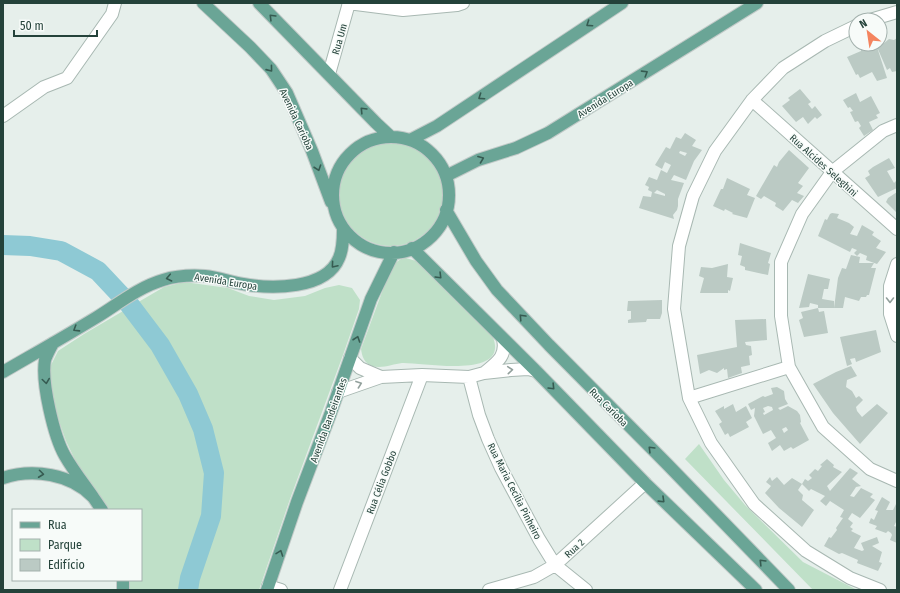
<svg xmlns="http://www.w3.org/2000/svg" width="900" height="593" font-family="'Fira Sans Condensed',sans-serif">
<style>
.green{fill:#bfe0c8}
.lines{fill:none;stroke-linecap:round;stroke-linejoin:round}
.river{stroke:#8ec9d4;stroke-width:20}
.building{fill:#bbcac4;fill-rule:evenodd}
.minor-casing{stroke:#a8b8b2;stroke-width:14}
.major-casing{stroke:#c2cac8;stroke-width:14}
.minor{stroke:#fff;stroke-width:12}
.major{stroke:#6aa596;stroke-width:12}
.oneway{stroke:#365b51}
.oneway2{stroke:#92a09c}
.labels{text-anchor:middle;stroke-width:3;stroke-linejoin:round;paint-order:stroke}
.street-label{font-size:10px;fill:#24423a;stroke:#f7fbf9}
</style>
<rect width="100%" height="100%" fill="#e6efeb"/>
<path class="green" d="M339 194a52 52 0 1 1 104 0a52 52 0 1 1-104 0Z
M406 258 416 261 492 335C513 381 421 362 402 363 393 364 382 369 372 366 364 363 362 356 361 349L392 265 401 259Z
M184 282 228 288 249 296 274 300 305 296 325 288 339 285 352 288 360 300 359 309 343 355 290 499 259 590H130L129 580H141V510H110L98 493 91 487 77 464 66 441 56 413 51 387V365L58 351 84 334 164 287Z
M699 444 724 480 745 505 803 562 857 590H813L685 459Z"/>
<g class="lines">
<path class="river" d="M3 245 30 246 61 251 98 271 129 304 160 345 188 394 203 429 214 473 211 516 190 578 188 590"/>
</g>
<path class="building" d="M897 38V71L892 72 890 68 887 70 877 47 887 78 877 81 872 72 860 78 858 74 856 75 847 57 861 51V46L865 44H883L889 39 894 40Z
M800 89 811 102 808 104 812 109 815 106 822 115 817 119 815 117 808 124 803 117 796 122 782 106 790 100 788 98Z
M856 93 860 102 871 96 880 113 876 115 878 118 869 122 873 130 864 136 859 128 861 126 858 121 855 122 850 112 853 111 850 107 848 108 843 100Z
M685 133 696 140 692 146 702 150 694 161 686 180 674 175 671 180 684 183 678 199V206L677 210 673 215 674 219 639 208 643 196 651 197 652 192 648 190 649 187 645 185 649 177 657 180 661 170 667 173 671 165 665 162 662 169 655 165 666 147 670 149 676 137 681 139ZM680 151 687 153 685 156 679 153ZM657 190 665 194V196L654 193Z
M789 150 809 168 798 183 803 186 797 193 804 196 798 203 792 200 783 211 775 206 776 203 764 196 761 199 756 196 774 165 777 167 779 162Z
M889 158 895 168 887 171 894 183 897 180V188L878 197 865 178 870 175 868 171 873 167Z
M727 178 750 189 747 195 755 198 747 218 732 214 733 213 725 209 724 211 713 206 721 189H723Z
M897 192V213L886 202 888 198Z
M832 213 839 214 837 218 849 223 854 227 850 234 857 236 862 225 874 232 872 235 881 241 876 248 886 252 877 264 866 260 867 256 860 253 857 256 854 253 857 250 852 248 850 252 818 236 825 219 827 220 830 214Z
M740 243 771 253 768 263 770 264 768 275 745 270V267L740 265 742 256 738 255Z
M851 255 860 257 859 263H874L871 268H876L869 295H867L866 297H861L859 301 845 297 843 308H818L819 312 824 311 828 333 804 337 799 320 803 318 801 312 818 308V305L810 303 809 307 799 308 808 274 830 279 828 289H824L822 299 834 301V308L838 278 842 268 846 269Z
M728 264 727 277 733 278 730 291 728 290V293H700L704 278 699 276 701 267 712 268Z
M662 300V313L660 319H647L646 322 628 323V320L631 319V311H627L628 301Z
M766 319 767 340 745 342 746 345 751 346 752 355 749 356 750 365 741 367 742 373 728 378 727 369 724 370V368L717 373 709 370 700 374 697 355 737 347 735 320Z
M876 330 881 352 856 362 855 358 850 359 852 364 847 366 840 337Z
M851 366 857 376 847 380 846 387 852 391 856 398 859 396 863 400 856 407 857 411 862 417 877 404 888 413 860 444 833 413 813 384 836 372Z
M777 387 784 391 785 399 788 404 778 408 780 410 788 406 797 411 800 415 801 422 800 423 809 440 793 449 791 447 784 451 780 445 772 451 768 443 776 438 771 430 763 434 754 416 755 408 751 410 748 404 763 396 765 397 773 394 771 388ZM768 406 772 407 773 410 764 415 763 413 765 412 763 408ZM786 427 788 430 784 433 782 429Z
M733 404 736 412 746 406 752 418 746 422 749 427 730 437 728 433 725 435 719 424 722 422 715 411 724 406V409Z
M827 459 834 465 833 467 842 472 827 486 830 491 850 468 858 473 852 479 861 486 856 487 850 496 854 497 861 488 873 494 870 497 875 500 860 518 852 513 848 519 853 523 850 527 853 529 851 531 861 536 854 548 862 551 864 550 861 543 877 537 879 543 872 546 882 552 879 562 882 563 878 571 857 563 858 560 842 553 839 554 824 546 829 537 831 538 837 530 836 528 843 518 840 517 844 510 830 501 826 506 820 501 825 496 811 489 809 491 802 484 805 479 808 481 812 478 809 475 815 469 818 471 822 466 820 465Z
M770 477 772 481 777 477 784 485 792 478 802 484 798 490 803 495 802 500 814 510 802 527 779 508 765 493 771 486 766 482Z
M882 497 890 502 886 510H893L896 504 897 505V520L894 526 897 527V543L890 540 892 535 891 533 888 531 886 533 875 529 877 526 869 523 871 518 874 520 878 511 875 510Z"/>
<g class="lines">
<g class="minor-casing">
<path id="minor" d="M348 3 403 10 457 5 463 3
M870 20 897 12
M856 26 825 41 783 68 752 100 715 151 693 196 679 246 674 309 689 398 711 443 754 504 806 551 850 578 880 590
M329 74 349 3
M752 100 897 229
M3 116 44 87 67 78 112 14 115 3
M897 125 883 131 832 172 802 214 781 262V316L789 367 823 427 870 469 897 481
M897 264 890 286V314L897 336
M350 358 360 368 381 377
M484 373C496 363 507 357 503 339
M469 377 479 415 488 439 501 468 539 539 555 565 586 590
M338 392 381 377 422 375 469 377 484 373 511 370 528 369 536 371
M689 398 789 367
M268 586 281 590
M340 590 422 375
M489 590 534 577 555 565 645 483"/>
</g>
<g class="major-casing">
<path id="major" d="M203 3 250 47 271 69 287 93 312 151 331 202
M259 3 376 123 391 137
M333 195a58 58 0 1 1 116 0a58 58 0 1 1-116 0Z
M410 140 437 126 622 3
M446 176 478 160 516 148 548 133 757 3
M446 210 476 261 497 290 549 345 668 465 789 590
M412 248 536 371 645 483 756 590
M53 343C50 349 47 354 45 360 41 382 54 437 65 456 73 470 84 484 93 497
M3 372C34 354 66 336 97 317 118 304 139 287 163 280 176 276 191 275 205 276 218 277 230 282 243 284 271 289 326 290 339 258 343 249 343 239 343 229
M3 478C33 468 71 474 93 497 96 501 99 506 102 510
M123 580V590
M267 590 297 502 330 415 371 299 394 252"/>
</g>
<use href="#minor" class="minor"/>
<use href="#major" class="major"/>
</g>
<defs><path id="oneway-chevron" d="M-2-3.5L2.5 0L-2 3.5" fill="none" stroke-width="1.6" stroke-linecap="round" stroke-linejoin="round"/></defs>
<g class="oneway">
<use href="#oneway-chevron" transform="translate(272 17) rotate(-135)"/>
<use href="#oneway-chevron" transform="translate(589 24) rotate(146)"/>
<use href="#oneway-chevron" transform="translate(270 69) rotate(51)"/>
<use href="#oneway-chevron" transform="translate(645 73) rotate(-32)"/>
<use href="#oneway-chevron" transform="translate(481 97) rotate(146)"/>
<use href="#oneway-chevron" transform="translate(363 110) rotate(-134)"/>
<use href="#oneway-chevron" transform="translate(481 159) rotate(-21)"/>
<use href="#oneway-chevron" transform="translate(318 168) rotate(71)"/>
<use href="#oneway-chevron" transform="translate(334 265) rotate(130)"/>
<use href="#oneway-chevron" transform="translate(439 276) rotate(45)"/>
<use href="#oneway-chevron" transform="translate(169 278) rotate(168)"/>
<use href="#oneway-chevron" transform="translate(522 317) rotate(-133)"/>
<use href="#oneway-chevron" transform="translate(76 329) rotate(148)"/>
<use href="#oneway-chevron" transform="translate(357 339) rotate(-71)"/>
<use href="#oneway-chevron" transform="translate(46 381) rotate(82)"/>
<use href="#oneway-chevron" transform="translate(552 387) rotate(46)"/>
<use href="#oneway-chevron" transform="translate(651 449) rotate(-135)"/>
<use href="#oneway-chevron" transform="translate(41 474) rotate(7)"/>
<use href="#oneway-chevron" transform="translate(662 500) rotate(44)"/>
<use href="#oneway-chevron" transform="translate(280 553) rotate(-70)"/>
<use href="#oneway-chevron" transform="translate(762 562) rotate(-134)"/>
</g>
<g class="oneway2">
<use href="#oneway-chevron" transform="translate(890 300) rotate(90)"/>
<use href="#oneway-chevron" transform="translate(510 370) rotate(-5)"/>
<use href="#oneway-chevron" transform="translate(359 384) rotate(-20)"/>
</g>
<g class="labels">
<g class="street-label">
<text transform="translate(339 39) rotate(-74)" y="4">Rua Um</text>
<text transform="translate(605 98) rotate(-32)" y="4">Avenida Europa</text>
<text transform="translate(297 119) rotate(65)" y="4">Avenida Carioba</text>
<text transform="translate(824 165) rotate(42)" y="4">Rua Alcides Seleghini</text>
<text transform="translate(226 281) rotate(9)" y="4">Avenida Europa</text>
<text transform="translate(609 407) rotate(45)" y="4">Rua Carioba</text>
<text transform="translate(328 420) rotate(-70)" y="4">Avenida Bandeirantes</text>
<text transform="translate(381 482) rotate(-69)" y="4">Rua Célia Gobbo</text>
<text transform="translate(515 491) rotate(63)" y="4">Rua Maria Cecília Pinheiro</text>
<text transform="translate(574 548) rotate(-43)" y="4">Rua 2</text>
</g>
</g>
<rect width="900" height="593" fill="none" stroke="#24423a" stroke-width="8"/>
<rect x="12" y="509" width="130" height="72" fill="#f7fbf9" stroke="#a3b1ad"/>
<rect x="20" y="522" width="20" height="6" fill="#6aa596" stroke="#a3b1ad"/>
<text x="48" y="529" font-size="12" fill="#24423a">Rua</text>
<rect x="20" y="539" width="20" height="12" fill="#bfe0c8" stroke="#a3b1ad"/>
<text x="48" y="549" font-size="12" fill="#24423a">Parque</text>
<rect x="20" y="559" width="20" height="12" fill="#bbcac4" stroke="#a3b1ad"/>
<text x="48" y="569" font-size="12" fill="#24423a">Edifício</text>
<g transform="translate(868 32) rotate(330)"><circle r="19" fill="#f7fbf9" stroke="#a3b1ad"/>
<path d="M0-3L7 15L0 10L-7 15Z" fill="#f4845f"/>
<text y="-6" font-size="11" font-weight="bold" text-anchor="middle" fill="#24423a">N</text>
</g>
<path d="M14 30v6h83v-6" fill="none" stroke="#24423a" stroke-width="2"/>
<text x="20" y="30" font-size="12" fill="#24423a" stroke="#f7fbf9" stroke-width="3" paint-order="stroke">50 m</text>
</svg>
